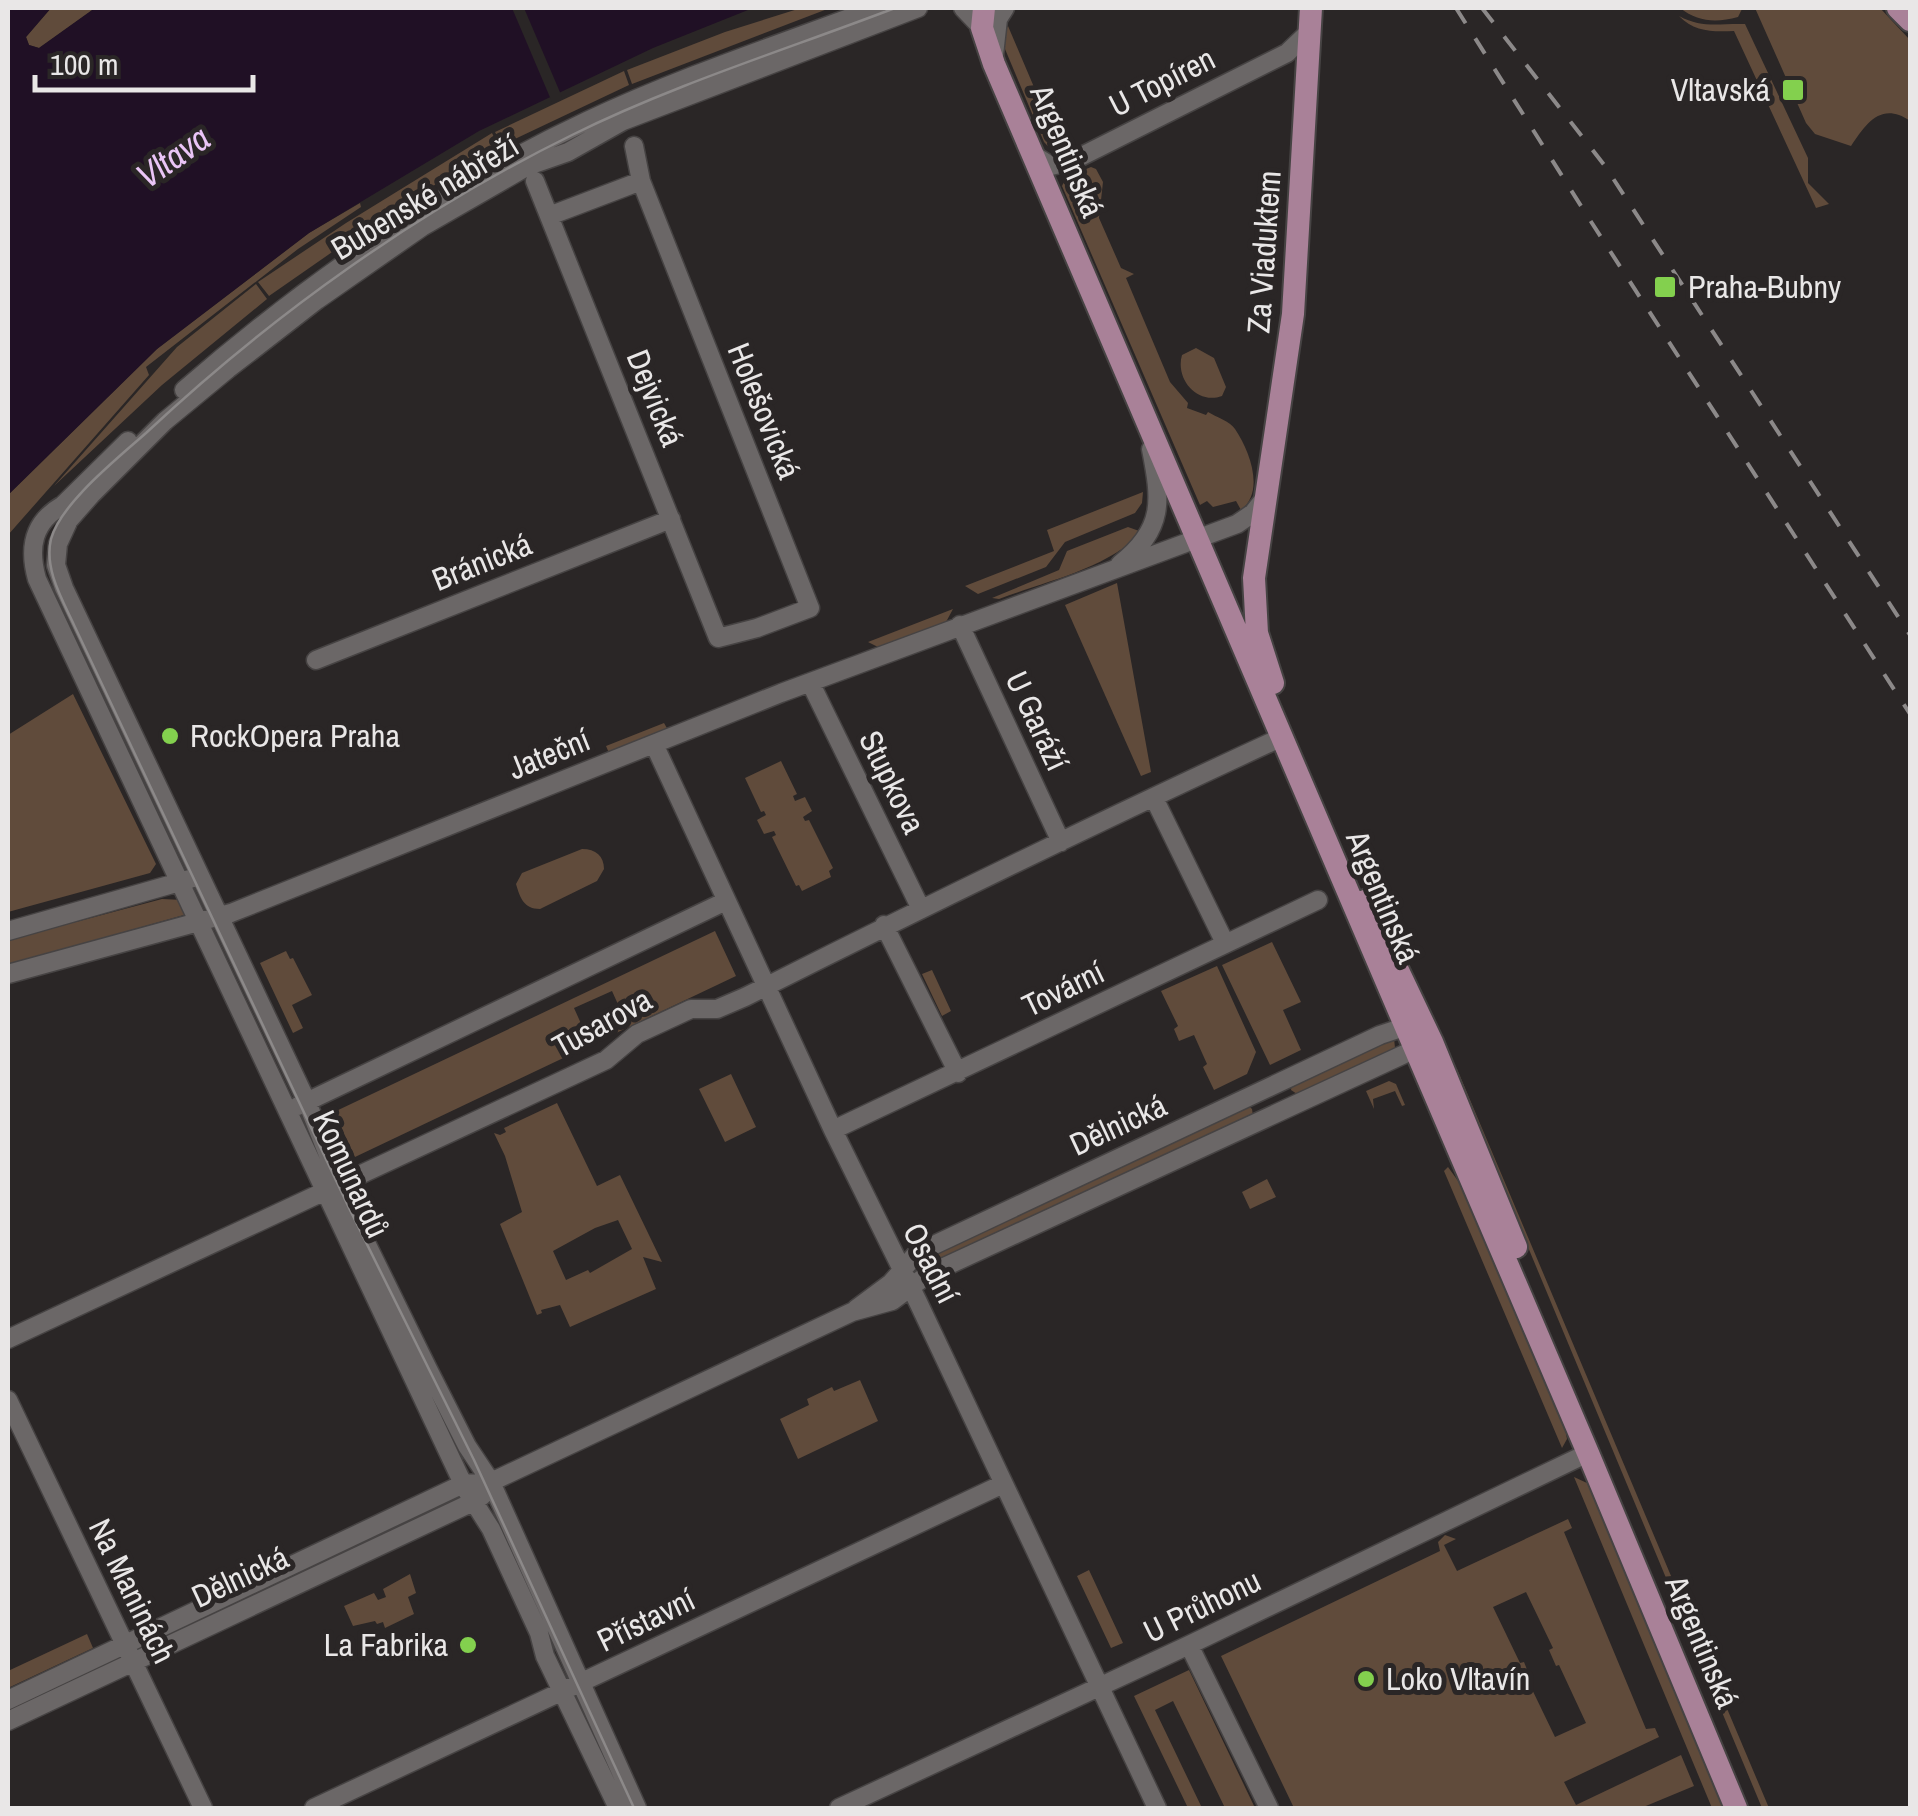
<svg xmlns="http://www.w3.org/2000/svg" width="1918" height="1816" font-family="'Archivo Narrow',sans-serif">
<style>
.green{fill:#604b3b;fill-rule:evenodd}
.water{fill:#201025}
.pier{fill:#2a2626}
.lines{fill:none;stroke-linecap:round;stroke-linejoin:round}
.minor-casing{stroke:#464343;stroke-width:21}
.major-casing{stroke:#464343;stroke-width:26}
.minor{stroke:#6b6767;stroke-width:18}
.major{stroke:#a98198;stroke-width:22}
.tram{stroke:#8c8989;stroke-width:2.5}
.rail{stroke:#8c8989;stroke-width:4;stroke-dasharray:18 18;stroke-linecap:butt}
.poi-dot{fill:#83d04e;stroke:#2a2626;stroke-width:4}
.labels{text-anchor:middle;stroke-width:10;stroke-linejoin:round;paint-order:stroke}
.street-label{font-size:32px;fill:#e9e7e7;stroke:#2a2626}
.poi-label{font-size:32px;fill:#e9e7e7;stroke:#2a2626;text-anchor:start}
.water-label{font-size:35px;font-style:italic;fill:#eac5f6;stroke:#2a2626}
</style>
<rect width="100%" height="100%" fill="#2a2626"/>
<path class="green" d="M51 8H95L39 48 29 45 26 37Z
M801 8H830L632 84 627 70 725 32Z
M1680 8H1741L1742 9 1738 17C1716 23 1698 22 1680 8Z
M1755 8H1880L1910 40V121C1881 101 1866 124 1851 146L1815 134 1806 123Z
M1679 16C1703 29 1720 23 1745 24L1808 158V183L1829 204 1816 208 1734 31C1713 32 1694 32 1679 16Z
M1008 26 1062 153 1056 155 1044 142 1005 49 1003 35Z
M624 71 629 85 502 145 495 132Z
M492 133 499 147 394 209 269 296 258 282 346 223Z
M1091 167 1096 169 1103 182 1099 218 1121 268 1134 274 1126 278 1170 382 1188 403 1187 408 1206 415 1208 412C1216 417 1230 421 1235 429 1250 451 1265 492 1241 510L1236 501 1213 507 1207 501 1200 505 1062 186 1069 171 1079 172Z
M360 203 361 207 298 249 146 367 149 375 8 535V495L157 349 309 233Z
M256 284 267 299 162 385 54 486 177 347Z
M1196 348 1214 358 1226 387 1222 396C1197 405 1175 379 1182 355Z
M1143 492 1142 503 1135 513 1065 542 1046 567 978 594 965 586 1054 551 1047 530Z
M1128 527 1142 532C1107 569 1046 581 999 599L992 598 1059 570 1067 551Z
M1117 583 1151 772 1141 776 1065 605Z
M953 609 946 622 887 646 878 647 868 642Z
M73 694 156 864 150 873 8 912V735Z
M664 723 668 730 609 753 606 746Z
M781 761 797 794 793 796 795 801 805 797 812 811 803 817 805 821 809 820 833 868 829 871 831 877 802 891 799 885 796 886 772 837 776 835 774 831 764 834 757 820 766 815 764 811 761 812 745 778Z
M582 849C596 849 604 856 604 869L597 881 540 909C524 909 520 898 516 884L522 873Z
M162 899 183 900 187 910 184 915 8 965V940Z
M715 931 736 976 355 1157 334 1112ZM612 991 621 1011 610 1020 608 1017 583 1028 574 1008Z
M1272 942 1301 1002 1283 1010 1301 1050 1270 1065 1222 965Z
M286 951 290 959 293 958 312 995 292 1005 303 1028 293 1033 260 963Z
M1217 966 1256 1052 1247 1074 1214 1090 1203 1067 1207 1064 1194 1035 1179 1041 1174 1029 1178 1026 1161 991Z
M932 970 951 1011 942 1016 922 974Z
M1387 1038H1394L1395 1048 1297 1094 1291 1090 1292 1083Z
M1457 1069 1769 1808H1762L1457 1077Z
M731 1074 756 1127 725 1142 699 1089Z
M1389 1081 1396 1084 1405 1105 1402 1106 1395 1091 1373 1099 1374 1109 1366 1091Z
M557 1103 597 1186 620 1175 662 1262 643 1257 656 1289 570 1327 560 1305 541 1310 542 1313 537 1315 500 1224 522 1212 505 1156 494 1133 500 1135 506 1132 504 1128ZM618 1220 632 1249 590 1273 588 1270 566 1280 553 1251 595 1228Z
M1247 1104 1252 1109 1253 1116 930 1265 926 1257Z
M1448 1167 1461 1185 1565 1428 1567 1439 1562 1448 1444 1171Z
M1267 1179 1276 1197 1250 1209 1242 1192Z
M860 1380 878 1421 798 1459 780 1419 809 1405 807 1399 832 1387 834 1391Z
M1574 1477 1587 1483 1594 1495 1723 1808H1712Z
M1568 1519 1572 1528 1564 1532 1646 1729 1655 1728 1659 1737 1564 1782 1576 1805 1681 1755 1694 1786 1641 1808H1294L1221 1656 1440 1551 1438 1542 1445 1535 1456 1539 1444 1545 1457 1571ZM1526 1592 1553 1648 1549 1650 1556 1666 1559 1665 1586 1723 1555 1737 1527 1679 1530 1677 1524 1662 1520 1663 1493 1607Z
M1089 1570 1123 1643 1111 1648 1077 1576Z
M410 1574 416 1593 408 1597 414 1614 385 1628 383 1622 377 1624 375 1621 353 1626 344 1606 374 1593 378 1600 386 1597 383 1589Z
M87 1634 93 1648 8 1688V1671Z
M1189 1670 1255 1808H1225L1173 1701 1155 1710 1202 1808H1188L1134 1696Z"/>
<path class="water" d="M8 8H51L26 37 29 45 39 48 95 8H753L653 48 479 131 309 233 157 349 8 495Z"/>
<path class="pier" d="M512 8H524L562 97 552 102Z"/>
<g class="lines">
<g class="minor-casing">
<path id="minor" d="M963 8 982 28
M994 55 998 19 1005 8
M1035 156 1051 166 1072 161 1287 53 1310 31
M535 181 718 638 757 628 810 608 641 181 634 146
M549 216 641 181
M184 390C306 284 440 190 587 121 680 77 780 44 876 8
M128 441 63 505C33 522 28 547 37 579L465 1488 491 1529 539 1633 545 1656 618 1808
M1120 564C1165 529 1161 500 1151 449
M960 625 1061 842
M316 660 671 519
M811 684 920 907
M654 744 833 1130 918 1302 1157 1808
M1154 798 1225 943
M884 925 958 1073
M8 931 190 879
M8 974 231 913 781 693 1237 524 1253 513 1264 499
M298 1106 726 901
M833 1130 1318 900
M856 1309 891 1283 917 1253 1380 1035 1404 1027 1417 1026
M8 1339 606 1060 637 1034 691 1009H717L745 997C922 908 1100 821 1280 738
M8 1400 203 1808
M1189 1645 1269 1808
M8 1700 463 1484 491 1482 852 1312 892 1301 927 1275 1424 1045
M8 1721 473 1502 482 1496 491 1482
M314 1808 1003 1484
M637 1808 491 1482 467 1446 428 1369 350 1210 307 1102 64 588 56 565 58 544 69 520 91 495 165 421 228 369 317 300 422 227 528 166 568 152 623 121 918 8
M839 1808 1189 1645 1588 1453"/>
</g>
<g class="major-casing">
<path id="major" d="M984 8 982 28 994 64 1588 1453 1736 1808
M1898 8 1910 20
M1273 683 1257 633 1254 578 1293 314 1311 8
M1365 901 1432 1042 1516 1247"/>
</g>
<use href="#minor" class="minor"/>
<use href="#major" class="major"/>
<path class="tram" d="M634 1808 474 1460 350 1210 74 625C62 599 44 569 51 539 61 503 118 458 146 433 272 315 417 211 572 135 675 84 788 49 895 8"/>
<path class="rail" d="M1456 8 1588 217 1910 714
M1482 8 1605 166 1910 635"/>
</g>
<g class="poi-dot">
<rect x="1781" y="78" width="24" height="24" rx="5"/>
<rect x="1653" y="275" width="24" height="24" rx="5"/>
<circle cx="170" cy="736" r="10"/>
<circle cx="468" cy="1645" r="10"/>
<circle cx="1366" cy="1679" r="10"/>
</g>
<g class="labels">
<g class="street-label">
<text transform="translate(1162 82) rotate(-27)" y="11">U Topíren</text>
<text transform="translate(1067 151) rotate(67)" y="11">Argentinská</text>
<text transform="translate(425 197) rotate(-31)" y="11">Bubenské nábřeží</text>
<text transform="translate(1264 252) rotate(-86)" y="11">Za Viaduktem</text>
<text transform="translate(655 398) rotate(68)" y="11">Dejvická</text>
<text transform="translate(764 411) rotate(68)" y="11">Holešovická</text>
<text transform="translate(482 562) rotate(-22)" y="11">Bránická</text>
<text transform="translate(1037 721) rotate(65)" y="11">U Garáží</text>
<text transform="translate(549 754) rotate(-22)" y="11">Jateční</text>
<text transform="translate(892 782) rotate(64)" y="11">Stupkova</text>
<text transform="translate(1383 897) rotate(67)" y="11">Argentinská</text>
<text transform="translate(1063 989) rotate(-26)" y="11">Tovární</text>
<text transform="translate(602 1023) rotate(-29)" y="11">Tusarova</text>
<text transform="translate(1118 1125) rotate(-25)" y="11">Dělnická</text>
<text transform="translate(351 1174) rotate(65)" y="11">Komunardů</text>
<text transform="translate(931 1263) rotate(63)" y="11">Osadní</text>
<text transform="translate(240 1577) rotate(-25)" y="11">Dělnická</text>
<text transform="translate(132 1591) rotate(64)" y="11">Na Maninách</text>
<text transform="translate(1202 1606) rotate(-26)" y="11">U Průhonu</text>
<text transform="translate(646 1620) rotate(-26)" y="11">Přístavní</text>
<text transform="translate(1702 1642) rotate(67)" y="11">Argentinská</text>
</g>
<g class="poi-label">
<text x="1770" y="101" text-anchor="end">Vltavská</text>
<text x="1688" y="298">Praha-Bubny</text>
<text x="190" y="747">RockOpera Praha</text>
<text x="448" y="1656" text-anchor="end">La Fabrika</text>
<text x="1386" y="1690">Loko Vltavín</text>
</g>
<g class="water-label">
<text transform="translate(173 157) rotate(-35)" y="12">Vltava</text>
</g>
</g>
<rect width="1918" height="1816" fill="none" stroke="#e9e7e7" stroke-width="20"/>
<path d="M35 75v15h218v-15" fill="none" stroke="#e9e7e7" stroke-width="5"/>
<text x="50" y="75" font-size="30" fill="#e9e7e7" stroke="#2a2626" stroke-width="8" paint-order="stroke">100 m</text>
</svg>
